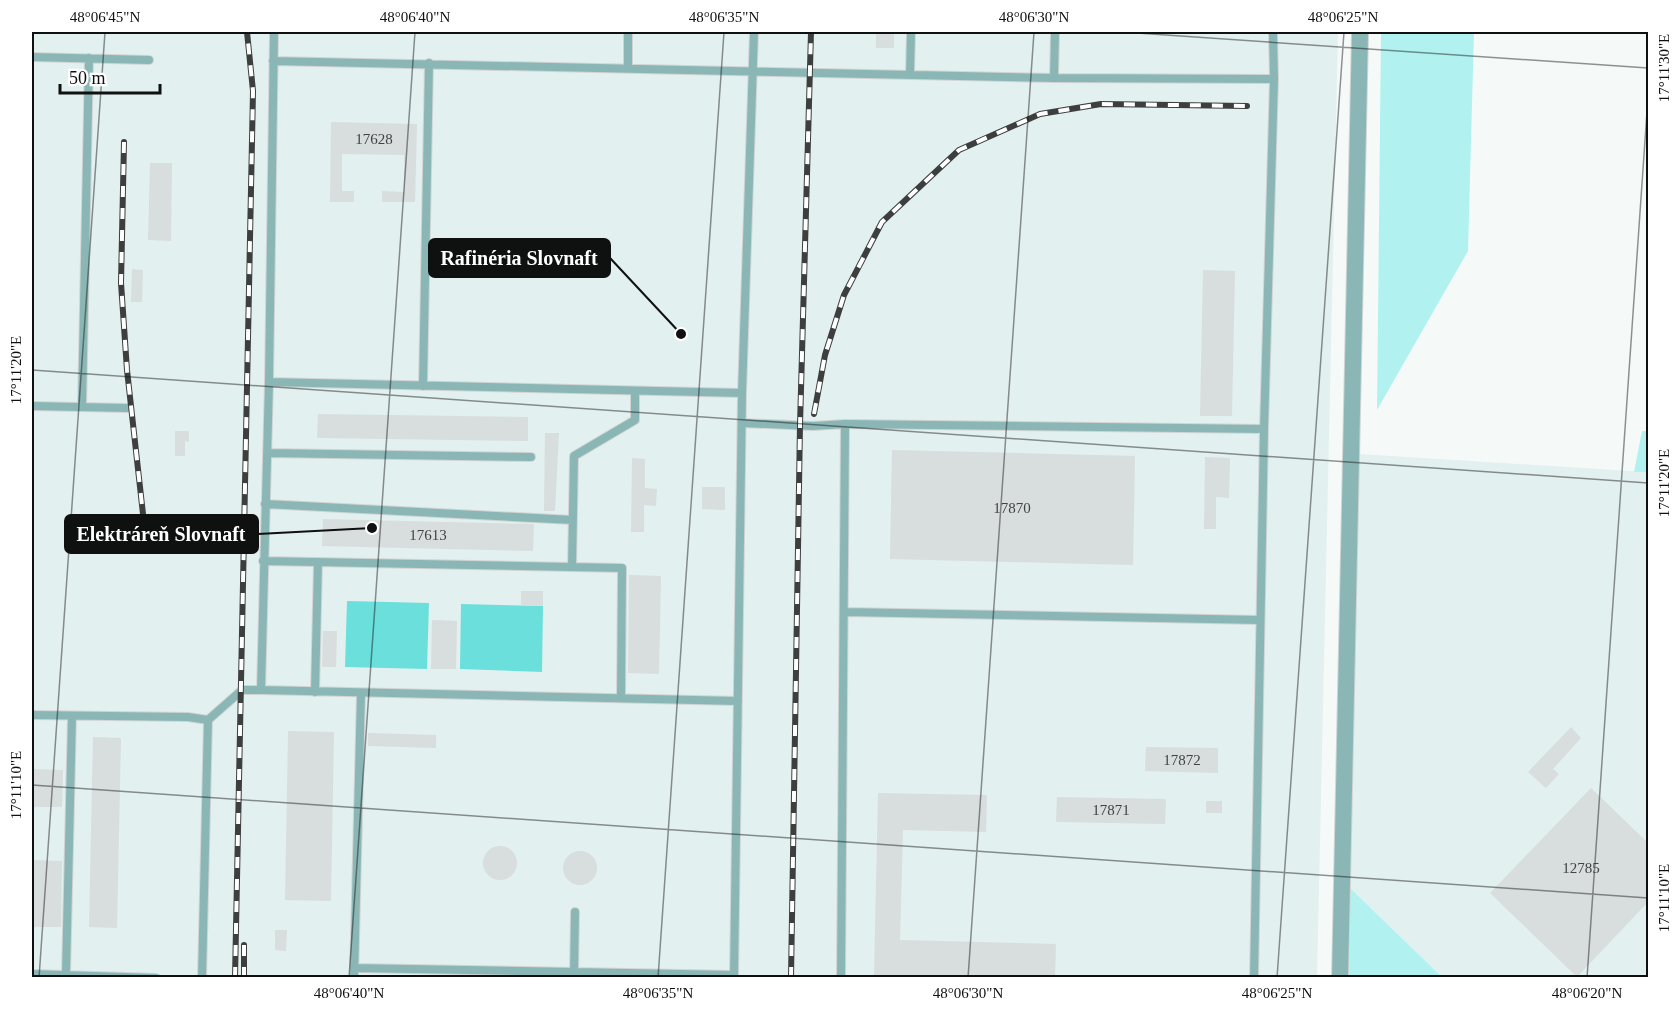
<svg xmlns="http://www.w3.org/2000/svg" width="1680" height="1009" font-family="Georgia,serif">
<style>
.built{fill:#e2f0ef}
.green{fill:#b1f2f0}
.water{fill:#6adfdc}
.building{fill:#d8dddd}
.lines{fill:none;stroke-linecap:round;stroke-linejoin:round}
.lane-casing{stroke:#d0d5d4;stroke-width:10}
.street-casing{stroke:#d0d5d4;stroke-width:18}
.lane{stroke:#8ab7b5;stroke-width:8}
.street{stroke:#8ab7b5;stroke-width:16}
.rail-casing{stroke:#3d3f3f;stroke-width:6}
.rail{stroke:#fff;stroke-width:4;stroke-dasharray:11;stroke-linecap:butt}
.ticks{fill:none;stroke:#0f1010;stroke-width:1.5;stroke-opacity:0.45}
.labels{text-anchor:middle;stroke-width:4.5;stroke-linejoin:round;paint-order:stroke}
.number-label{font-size:15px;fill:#414343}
.leader{fill:none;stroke:#0f1010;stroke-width:2}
.callout-dot{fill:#0f1010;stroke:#fff;stroke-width:2}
.callout{fill:#0f1010;stroke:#0f1010;stroke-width:2}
.callout-label{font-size:20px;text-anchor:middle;font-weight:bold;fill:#fff}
.neatline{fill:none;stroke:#0f1010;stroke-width:2}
.ticks-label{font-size:15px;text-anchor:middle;fill:#0f1010}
</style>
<rect width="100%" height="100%" fill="#f5faf9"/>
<path class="built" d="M32 32H1338L1317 977H32Z
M1359 454 1648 472V977H1442L1350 888Z"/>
<path class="green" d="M1381 32H1474L1468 251 1377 410Z
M1642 431H1648V472H1634Z
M1350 888 1442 977 1349 978Z"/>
<path class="water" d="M347 601 429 603 427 669 345 667Z
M461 604 543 606 542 672 460 669Z"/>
<path class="building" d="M876 32H894V48H876Z
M331 122 417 124 415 202H382V191L404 192V155L342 154V191H354V202H330Z
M150 163H172L171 241 148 240Z
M132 269 143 270 142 302H131Z
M1203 270 1235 271 1232 416H1200Z
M318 414 528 417V441L317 438Z
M175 431H189V442L185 441V456H175Z
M545 433H559L555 511H544Z
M892 450 1135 456 1133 565 890 559Z
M1205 457 1230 458 1229 498 1216 497V529H1204Z
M632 458 645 459V488L657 489 656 506 644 505V532H631Z
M702 487H725V510L702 509Z
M323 519 534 524 533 551 322 546Z
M629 575 661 576 659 674 628 673Z
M521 591H543V606L521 605Z
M432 620 457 621 456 669H431Z
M323 631H337L336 667H322Z
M1571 727 1581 738 1553 769 1559 774 1546 788 1528 772Z
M288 731 334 732 331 901 285 900Z
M368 733 436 735V748L368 746Z
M93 737 121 738 117 928 89 927Z
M1146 747 1218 748V773L1145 771Z
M32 769 63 770 62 807H32Z
M1591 788 1648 843V902L1577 977 1490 893Z
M878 793 987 795 986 832 903 830 900 940 1056 944 1055 978 874 976Z
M1057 797 1166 799 1165 824 1056 822Z
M1206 801H1222V813H1206Z
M483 863a17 17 0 1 1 34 0a17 17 0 1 1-34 0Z
M563 868a17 17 0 1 1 34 0a17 17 0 1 1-34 0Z
M32 860 62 861 61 927H32Z
M275 930H287L286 951 275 950Z"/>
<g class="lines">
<g class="lane-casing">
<path id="lane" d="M1273 32 1274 79
M32 57 149 60
M273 61 1054 78 1274 79 1264 429 1254 978
M628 68V32
M910 74 911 32
M1054 78 1055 32
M269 382 742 393
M423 386 429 63
M32 406 127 408
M82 407 89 58
M742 423 813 426 845 424 1264 429
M267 453 531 457
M265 504 573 520
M263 561 622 568 621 698
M572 567 574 456 635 420V391
M845 612 1260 620
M261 690 738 701
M315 692 318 562
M32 715 188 717 208 720
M354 968 734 975
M32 974 156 978
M66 974 72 716
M574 975 575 912
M202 978 208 720 242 690H261L269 382 274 32
M354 978 361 693
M734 978 742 393 754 32
M841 978 845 424"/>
</g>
<g class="street-casing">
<path id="street" d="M1340 978 1360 32"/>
</g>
<use href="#lane" class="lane"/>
<use href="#street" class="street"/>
<g class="rail-casing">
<path id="rail" d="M124 142 121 283 127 370 147 550
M814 414 825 355 844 295 882 222 959 150 1040 114 1101 104 1247 106
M244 945V978
M235 978 253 91 247 32
M791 978 800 425 811 32"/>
</g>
<use href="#rail" class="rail"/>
</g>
<path class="ticks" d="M1122 32 1648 68M32 370 1648 483M32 785 1648 898M39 978 105 32M349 978 415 32M658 978 724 32M968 978 1034 32M1277 978 1344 32M1587 978 1648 97"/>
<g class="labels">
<g class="number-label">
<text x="374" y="144">17628</text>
<text x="1012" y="513">17870</text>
<text x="428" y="540">17613</text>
<text x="1182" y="765">17872</text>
<text x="1111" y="815">17871</text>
<text x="1581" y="873">12785</text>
</g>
</g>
<path class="leader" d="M681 334L610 258M372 528L258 534"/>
<g class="callout-dot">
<circle cx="681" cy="334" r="6"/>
<circle cx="372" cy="528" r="6"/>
</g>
<g class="callout">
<rect x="429" y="239" width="181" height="38" rx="6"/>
<rect x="65" y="515" width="193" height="38" rx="6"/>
</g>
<g class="callout-label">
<text x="519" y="265">Rafinéria Slovnaft</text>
<text x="161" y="541">Elektráreň Slovnaft</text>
</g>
<rect width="1680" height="1009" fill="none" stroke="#ffffff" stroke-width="66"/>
<path d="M60 84v9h100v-9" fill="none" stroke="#0f1010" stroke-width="3"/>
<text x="69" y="84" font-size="18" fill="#0f1010" stroke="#ffffff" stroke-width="4.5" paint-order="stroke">50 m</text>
<rect x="33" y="33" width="1614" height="943" class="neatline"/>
<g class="ticks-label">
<text x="105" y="22">48°06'45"N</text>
<text x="415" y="22">48°06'40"N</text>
<text x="724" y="22">48°06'35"N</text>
<text x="1034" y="22">48°06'30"N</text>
<text x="1343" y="22">48°06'25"N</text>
<text transform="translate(1664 68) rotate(-90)" y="5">17°11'30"E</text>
<text transform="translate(16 370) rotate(-90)" y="5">17°11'20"E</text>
<text transform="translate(1664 483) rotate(-90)" y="5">17°11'20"E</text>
<text transform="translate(16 785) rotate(-90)" y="5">17°11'10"E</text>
<text transform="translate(1664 898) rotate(-90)" y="5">17°11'10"E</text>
<text x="349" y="998">48°06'40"N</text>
<text x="658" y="998">48°06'35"N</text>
<text x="968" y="998">48°06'30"N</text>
<text x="1277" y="998">48°06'25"N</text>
<text x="1587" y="998">48°06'20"N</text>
</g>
</svg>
